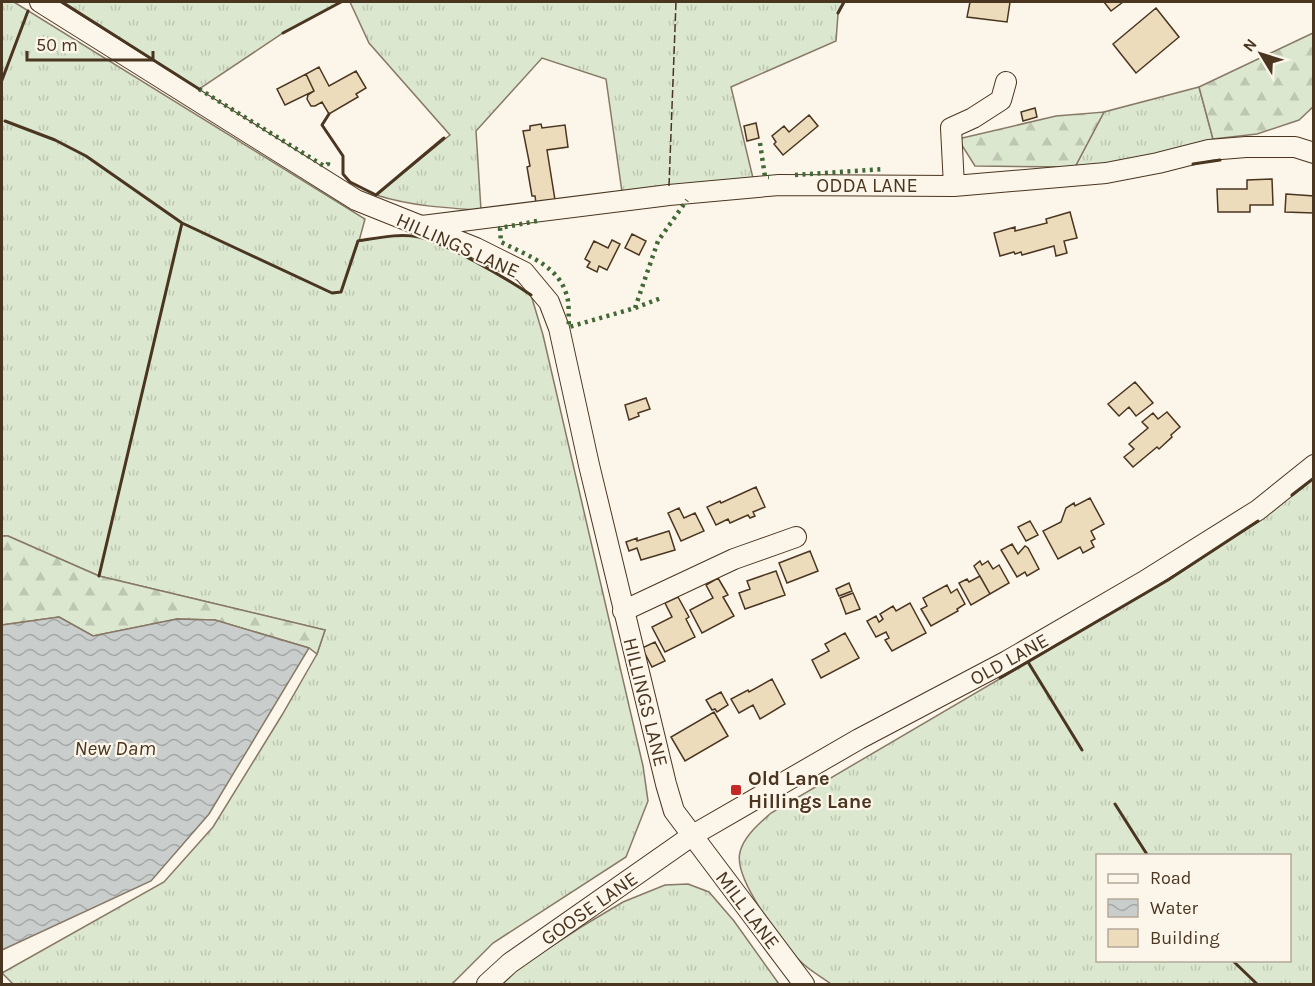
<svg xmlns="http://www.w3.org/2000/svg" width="1315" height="986" font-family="Karla,sans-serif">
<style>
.grass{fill:url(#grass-tufts);stroke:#887966;stroke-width:1.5;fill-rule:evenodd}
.forest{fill:url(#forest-firs);stroke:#887966;stroke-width:1.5}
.water{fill:url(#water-waves);stroke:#887966;stroke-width:1.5}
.building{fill:#ecdcbc;stroke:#4a3520;stroke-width:1.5}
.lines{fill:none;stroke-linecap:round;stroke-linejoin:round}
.minor-casing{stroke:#4a3520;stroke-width:22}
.minor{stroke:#fbf6e9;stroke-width:20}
.hedge{stroke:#436837;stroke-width:4.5;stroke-dasharray:3 4.5;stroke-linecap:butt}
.fence{stroke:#4a3520;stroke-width:1.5;stroke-dasharray:8 3;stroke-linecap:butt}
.wall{stroke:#4a3520;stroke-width:3}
.poi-dot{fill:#c62828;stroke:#fbf6e9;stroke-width:2}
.labels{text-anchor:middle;stroke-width:4.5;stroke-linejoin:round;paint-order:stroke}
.street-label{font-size:20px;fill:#4a3520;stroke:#fbf6e9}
.poi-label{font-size:20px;font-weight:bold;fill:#4a3520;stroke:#fbf6e9;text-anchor:start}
.water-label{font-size:21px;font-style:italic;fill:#4a3520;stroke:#fbf6e9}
</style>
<defs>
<pattern id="grass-tufts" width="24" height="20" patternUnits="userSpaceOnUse" patternTransform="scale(1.5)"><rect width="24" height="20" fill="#dce7d0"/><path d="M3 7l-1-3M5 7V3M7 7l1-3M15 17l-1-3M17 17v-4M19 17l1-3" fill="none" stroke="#bec7b2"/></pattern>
<pattern id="forest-firs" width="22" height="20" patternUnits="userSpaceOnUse" patternTransform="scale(1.5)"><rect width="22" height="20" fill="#dce7d0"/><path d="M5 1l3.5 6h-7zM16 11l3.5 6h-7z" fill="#bec7b2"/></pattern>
<pattern id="water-waves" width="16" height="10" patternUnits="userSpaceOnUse" patternTransform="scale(1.5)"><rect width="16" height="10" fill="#c9cecd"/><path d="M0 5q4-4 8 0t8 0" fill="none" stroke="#a5a8a6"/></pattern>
</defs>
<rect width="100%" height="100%" fill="#fbf6e9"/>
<path class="grass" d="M2 2H14L365 219 359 241C379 238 399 233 419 237 447 243 506 278 531 295L543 335 643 766 648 801 626 857 493 943 452 984H13L2 973 164 882 213 827 282 715 317 654 325 630 99 576 8 536H2Z
M62 2H341L283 33 199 89Z
M350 2H844L838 14 836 41 731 87 753 178 622 192 606 79 542 58 476 131 481 210C445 208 411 206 376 195L450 135 369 43Z
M1199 87 1213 139 1144 161 1075 167 1104 112Z
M1313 478V984H831C820 976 807 969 798 959 781 939 733 879 740 852 744 836 759 824 771 813L1168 580 1245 530ZM1098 856H1290V960H1098Z
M688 884 709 892 734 921 779 984H497L515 970 581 927 623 902 665 885Z"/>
<path class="forest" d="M1313 33V107L1299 120 1257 134 1213 139 1199 87Z
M1104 112 1075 167 975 166 958 139 1056 116Z
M2 536H8L99 576 325 630 317 654 309 648 215 620 177 619 93 636 59 617 2 625Z"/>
<path class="water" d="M59 617 93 636 177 619 215 620 309 648 209 814 151 881 2 950V625Z"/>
<path class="building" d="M970 2H1010L1007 22 967 17Z
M1104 2H1123L1111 11Z
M1156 8 1179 37 1136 73 1113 44Z
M319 67 329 86 356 71 366 88 356 94 358 97 329 114 322 102 315 106H311L307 99 308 95 314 91 306 74Z
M306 74 314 91 285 105 277 89Z
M1035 108 1037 117 1023 121 1021 112Z
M809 115 818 126 783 155 774 144 776 142 772 136 784 126 789 132Z
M756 123 759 138 747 141 744 126Z
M541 124 542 128 565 125 568 147 547 150 555 200 536 203 535 196H532L527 167 530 166 523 131 530 130V126Z
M1272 179 1273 205H1250V212H1218L1217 189H1247V180Z
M1286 194 1314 196V213L1285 212Z
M1070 212 1077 238 1064 241 1067 253 1056 256 1054 246 1022 255 1021 252 1015 254 1014 252 1000 256 994 233 1015 227V231L1047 223 1046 219Z
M632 234 646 241 639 255 625 248Z
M612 240 620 244 607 270 599 266 597 272 587 267 590 262 585 259 594 241 608 248Z
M1135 382 1153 403 1136 416 1129 407 1119 416 1108 404Z
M646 398 650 409 638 413 639 416 629 420 625 405Z
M1167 412 1180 427 1171 435 1172 437 1159 449 1157 447 1133 467 1124 457 1134 449 1129 444 1148 428 1142 422 1153 413 1158 419Z
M756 487 765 507 753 512 755 516 750 518 748 515 730 523 728 519 716 525 707 507 720 501 721 503Z
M1090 498 1104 524 1091 531 1095 539 1091 541 1094 547 1083 553 1080 547 1058 559 1043 531 1061 522 1066 508 1074 503 1075 506Z
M679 508 684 518 695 513 704 531 681 541 668 513Z
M1030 521 1038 535 1026 541 1018 527Z
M669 531 675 550 641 560 637 548 629 551 626 542 637 538V541Z
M1012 544 1018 554 1025 546 1028 548 1039 569 1027 576 1025 572 1017 577 1001 550Z
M810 551 818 571 787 583 779 563Z
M980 561 982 565 988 561 993 569 999 565 1009 583 990 594 974 566Z
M776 571 785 595 745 609 739 593 750 589 747 581Z
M980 576 990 594 971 605 959 583 967 579 969 582Z
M718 578 728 595 723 597 734 616 702 633 690 610 713 598 706 585Z
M849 583 852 591 839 596 836 589Z
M947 585 951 593 957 589 965 604 957 609 958 611 931 626 921 609 927 606 923 598Z
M853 593 860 609 846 614 840 598Z
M678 597 689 617 686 619 695 637 665 652 652 627 672 617 665 603Z
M910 603 926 633 892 651 885 640 889 638 886 632 876 637 867 621 876 616 879 622 883 619 880 614 893 606 896 611Z
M845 633 859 658 821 678 812 660 829 651 825 644Z
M655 642 665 661 652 667 642 648Z
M772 679 785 704 760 719 753 705 739 713 731 699 748 690 749 692Z
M721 692 728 705 717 712 715 709 712 710 706 700Z
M714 712 728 736 685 761 671 737Z"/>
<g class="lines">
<g class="minor-casing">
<path id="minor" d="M40 2 356 200 476 248 524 272 549 302 559 328 589 465 666 784 674 811 804 984
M954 186 951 128 973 118 1001 100 1006 82
M422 226 669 195 779 185 954 186 1106 173 1158 163 1209 150 1246 147H1295L1314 153
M623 611 734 559 796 537
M487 984 510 963 693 835 859 739 1007 661 1143 582 1258 510 1314 465"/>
</g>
<use href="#minor" class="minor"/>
<path class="hedge" d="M199 89 324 166 328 164V160
M760 143 765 177H769
M795 175 883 169
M537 221 500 228 501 242C526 255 557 265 566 293 570 303 568 316 569 327L635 308 661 298
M635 308 658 241 687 200"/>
<path class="fence" d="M669 186 676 2"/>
<path class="wall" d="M62 2 199 89
M838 13 844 2
M283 33 341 2
M2 80 28 11
M329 114 322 125 343 156V174L350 182 376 195 444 138
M5 121 55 140 86 156 182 223 332 293 341 292 358 241C378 238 399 233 419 237 446 243 506 278 531 295
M1193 164 1220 160
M1292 495 1314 478
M99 576 182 223
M1028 662 1082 750
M1000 678 1168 580 1258 521
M1115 804 1148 856
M1232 960 1257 984"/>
</g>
<rect class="poi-dot" x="730" y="784" width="12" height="12" rx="3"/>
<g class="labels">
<g class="street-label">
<text x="867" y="192">ODDA LANE</text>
<text transform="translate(458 245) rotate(24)" y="7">HILLINGS LANE</text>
<text transform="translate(1009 659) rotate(-29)" y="7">OLD LANE</text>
<text transform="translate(646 702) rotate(76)" y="7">HILLINGS LANE</text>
<text transform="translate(589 908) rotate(-35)" y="7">GOOSE LANE</text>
<text transform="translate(748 910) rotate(53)" y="7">MILL LANE</text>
</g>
<g class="poi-label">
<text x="748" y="785">Old Lane<tspan x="748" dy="23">Hillings Lane</tspan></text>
</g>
<g class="water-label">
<text x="115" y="755">New Dam</text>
</g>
</g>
<rect width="1315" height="986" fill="none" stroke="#4a3520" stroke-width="6"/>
<rect x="1096" y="854" width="195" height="108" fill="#fbf6e9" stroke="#b4a999" stroke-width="1.5"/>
<rect x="1108" y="874" width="30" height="9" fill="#fbf6e9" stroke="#b4a999" stroke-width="1.5"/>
<text x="1150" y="884" font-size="18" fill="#4a3520">Road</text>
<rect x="1108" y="899" width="30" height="18" fill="url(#water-waves)" stroke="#b4a999" stroke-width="1.5"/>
<text x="1150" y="914" font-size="18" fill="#4a3520">Water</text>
<rect x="1108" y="929" width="30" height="18" fill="#ecdcbc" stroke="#b4a999" stroke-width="1.5"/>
<text x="1150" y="944" font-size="18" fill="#4a3520">Building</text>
<g transform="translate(1261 54) rotate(308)" stroke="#fbf6e9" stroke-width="4.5" paint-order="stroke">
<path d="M0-4.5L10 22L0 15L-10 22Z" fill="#4a3520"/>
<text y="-9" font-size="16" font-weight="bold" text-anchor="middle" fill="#4a3520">N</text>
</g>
<path d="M27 51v9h126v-9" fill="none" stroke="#4a3520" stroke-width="3"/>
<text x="36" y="51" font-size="18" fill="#4a3520" stroke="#fbf6e9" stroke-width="4.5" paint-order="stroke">50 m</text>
</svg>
